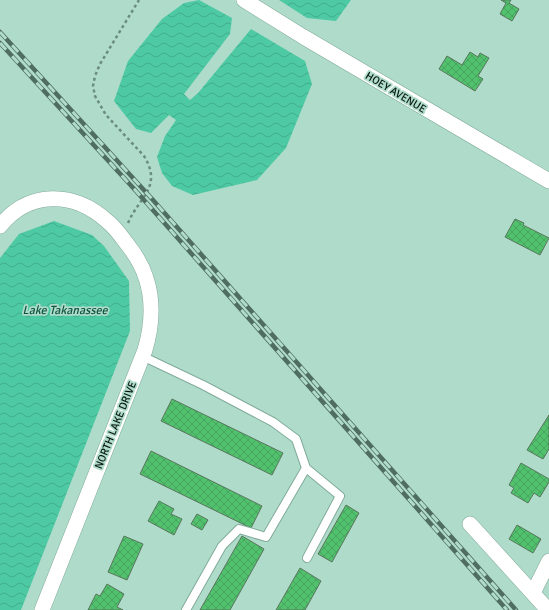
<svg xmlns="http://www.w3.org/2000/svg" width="549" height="610" font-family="Signika,sans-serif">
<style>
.water{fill:url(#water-waves)}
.building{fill:url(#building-cross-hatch);stroke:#59765d}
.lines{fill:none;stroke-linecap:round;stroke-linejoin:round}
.lane-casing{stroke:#81ab9b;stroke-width:10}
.street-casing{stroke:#81ab9b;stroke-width:16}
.path{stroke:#6b8c80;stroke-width:2.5;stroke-dasharray:3 3;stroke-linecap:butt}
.lane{stroke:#fff;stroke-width:8}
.street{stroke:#fff;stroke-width:15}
.rail-casing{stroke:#506d62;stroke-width:4.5}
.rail{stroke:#afdbca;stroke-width:3;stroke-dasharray:9;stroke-linecap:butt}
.labels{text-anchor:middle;stroke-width:3.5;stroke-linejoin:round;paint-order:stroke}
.street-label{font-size:11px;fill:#05150f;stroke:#afdbca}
.water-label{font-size:12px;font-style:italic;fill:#0e5541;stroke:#afdbca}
</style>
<defs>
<pattern id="water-waves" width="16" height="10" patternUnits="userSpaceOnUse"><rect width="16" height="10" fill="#4dcaa4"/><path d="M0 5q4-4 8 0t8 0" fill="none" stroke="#42ad8c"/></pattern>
<pattern id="building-cross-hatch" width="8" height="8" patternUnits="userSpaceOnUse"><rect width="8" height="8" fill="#52c16e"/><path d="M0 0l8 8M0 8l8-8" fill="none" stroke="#46a55e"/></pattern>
</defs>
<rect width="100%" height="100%" fill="#afdbca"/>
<path class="water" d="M199 0 232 18 230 34 184 94 190 100 198 93 251 29 305 61 312 84 286 148 257 180 193 195 172 186 162 173 157 157 165 136 176 120 169 115 151 133 136 129 114 101 128 61 162 19 184 3Z
M279 0H351L336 21 307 18Z
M54 221 92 235 104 246 129 281 130 331 21 610H0V258L19 234Z"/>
<path class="building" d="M501 0H511L509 3 519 9 512 21 500 14 506 3Z
M470 52 478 57 480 53 489 58 478 76 483 79 475 91 439 69 447 56 462 65Z
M515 219 524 223 523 225 549 238 540 255 505 237Z
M172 399 283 453 272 475 161 421Z
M549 415V449L543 459 527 450Z
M151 451 262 506 251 528 140 474Z
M521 463 549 479V482L540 497 534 493 528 503 511 493 514 488 509 485Z
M159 501 174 509 171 514 182 519 174 535 148 521Z
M346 505 359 513 332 562 318 554Z
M197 514 208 520 202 530 191 524Z
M517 525 541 539 533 553 509 539Z
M124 536 143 544 127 580 108 572Z
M242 536 264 549 230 610H200Z
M300 568 321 581 305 610H276Z
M107 584 124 594 117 607 123 610H88L96 594 100 596Z"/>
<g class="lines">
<g class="lane-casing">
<path id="lane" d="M142 356 203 385 273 422 296 439 306 468 266 537 239 529 222 546 186 610
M306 468 340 496 307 558"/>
</g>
<g class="street-casing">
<path id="street" d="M244 0 302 36 549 181
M0 226C29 190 74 191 107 221 115 227 121 236 127 244 135 254 142 265 146 278 154 302 152 326 145 350L42 610
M470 524 548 610
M533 593 549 561"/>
</g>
<path class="path" d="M128 223C139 197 163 187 144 156L106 115 95 96 93 86 95 76 100 64 139 0"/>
<use href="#lane" class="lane"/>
<use href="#street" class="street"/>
<g class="rail-casing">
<path id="rail" d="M0 32 153 200 516 610
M0 43 136 191 507 610"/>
</g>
<use href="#rail" class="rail"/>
</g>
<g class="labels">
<g class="street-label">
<text transform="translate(396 92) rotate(31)" y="4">HOEY AVENUE</text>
<text transform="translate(115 425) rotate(-68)" y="4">NORTH LAKE DRIVE</text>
</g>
<g class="water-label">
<text x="65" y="314">Lake Takanassee</text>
</g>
</g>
</svg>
